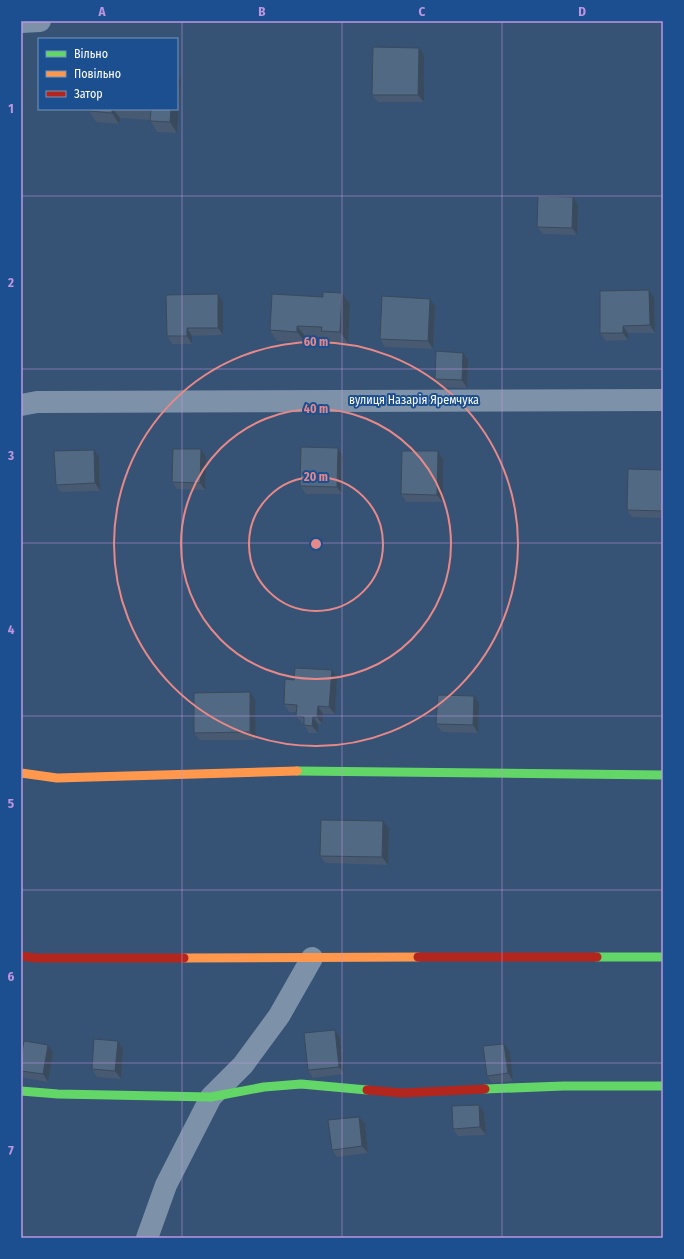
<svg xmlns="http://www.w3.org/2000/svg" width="684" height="1259" font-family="'Fira Sans Condensed',sans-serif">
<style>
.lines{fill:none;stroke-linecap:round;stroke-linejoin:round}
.street{stroke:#7d92a8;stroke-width:22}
.fast{stroke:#63d668;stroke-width:9}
.slow{stroke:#ff974d;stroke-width:9}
.jam{stroke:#b3261e;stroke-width:9}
.wall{fill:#475a72}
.shaded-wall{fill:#394a5c}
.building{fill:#526984;stroke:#394a5c}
.grid{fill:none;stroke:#bd96df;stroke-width:1;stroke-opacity:0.55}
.ring{fill:none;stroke:#e88989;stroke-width:2}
.labels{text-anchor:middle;stroke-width:4;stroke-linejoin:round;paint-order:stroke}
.street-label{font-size:12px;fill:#fff;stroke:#1b4f8f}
.centre{fill:#e88989;stroke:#1b4f8f;stroke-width:2}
.ring-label{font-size:12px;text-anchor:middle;font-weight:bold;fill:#e88989;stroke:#1b4f8f;stroke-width:4;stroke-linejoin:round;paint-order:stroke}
.neatline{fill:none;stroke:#bd96df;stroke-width:1.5}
.grid-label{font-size:13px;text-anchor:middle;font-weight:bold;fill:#bd96df}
</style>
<rect width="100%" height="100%" fill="#365274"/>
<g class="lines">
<path class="street" d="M21 22 40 21
M21 405 37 402 663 400
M147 1238 166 1185 211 1097 243 1065 279 1016 312 958"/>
<path class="fast" d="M297 771 663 775
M597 957H663
M485 1089 564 1086H663
M21 1091 58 1094 211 1097 264 1087 301 1084 367 1090"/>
<path class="slow" d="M21 773 57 778 297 771
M184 958 418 957"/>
<path class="jam" d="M21 956 36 958H184
M418 957H597
M367 1090 403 1093 485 1089"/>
</g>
<path class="wall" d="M419 48 424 55V102H378L372 95Z
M181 80 177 133 157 132 150 120 120 118 119 124 96 122 89 111V109H177Z
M573 197 578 205 577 235 543 234 537 227Z
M649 290 654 298 655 333H628V340L606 341 600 333Z
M342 293 350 304 348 343 329 342 326 337 305 336V342L277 341 270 330 323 297Z
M430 299 435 306 433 349 385 347 380 339Z
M223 302V335L192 336V344H172L167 336Z
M468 360 467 388 440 387 435 379Z
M338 448 343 455 342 494H306L300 486Z
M201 449 206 457 205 490 177 489 172 482Z
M438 451 443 459V502H406L401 494Z
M99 457 100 491 61 492 56 485Z
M663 470V518L632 517 627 510Z
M337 678 335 714H323L322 724H318V733H309L304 725V724L302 723 296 716 297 712H289L284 704 294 680Z
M255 700 256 740H200L194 733Z
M479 703 478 733 442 732 436 724Z
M389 829 388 865 325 863 320 856Z
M335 1030 340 1038 344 1074 313 1078 308 1070Z
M118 1041 123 1049 121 1079 97 1077 92 1069Z
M48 1045 53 1052 48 1082 24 1078 21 1073V1057Z
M510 1052 513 1081 492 1083 487 1076Z
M479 1105 484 1112 486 1135 458 1136 453 1129Z
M359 1117 365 1124 368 1153 337 1157 332 1150Z"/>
<path class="shaded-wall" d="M419 48 424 55V102L418 95Z
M177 73 181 80 177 133 170 122 171 109H177Z
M112 109H113L120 118 119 124 112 113Z
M573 197 578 205 577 235 572 228Z
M649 290 654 298 655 333 650 325Z
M342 293 350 304 348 343 340 332Z
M218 294 223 302V335L218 328Z
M430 299 435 306 433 349 428 341Z
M297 326 305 336V342L297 332Z
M623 326 628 333V340L623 333Z
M187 328 192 336V344L187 336Z
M463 353 468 360 467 388 462 380Z
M338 448 343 455 342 494 337 487Z
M201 449 206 457 205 490 200 483Z
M94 450 99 457 100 491 95 483Z
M438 451 443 459V502L437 495Z
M332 670 337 678 335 714 329 707Z
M250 692 255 700 256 740 250 732Z
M474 696 479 703 478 733 473 725Z
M318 706 323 714 322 724 317 717Z
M313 717 318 724V733L312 726Z
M383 821 389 829 388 865 382 857Z
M335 1030 340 1038 344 1074 339 1067Z
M118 1041 123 1049 121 1079 115 1071Z
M504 1044 510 1052 513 1081 508 1073Z
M48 1045 53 1052 48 1082 43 1074Z
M479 1105 484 1112 486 1135 480 1127Z
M359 1117 365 1124 368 1153 362 1146Z"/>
<path class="building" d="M373 47 419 48 418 95H372Z
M89 109H112V113L89 111Z
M139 109H171L170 122 150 121 151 110Z
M538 196 573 197 572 228 537 227Z
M649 290 650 325 623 326V333H600V291Z
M323 292 342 293 340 332 321 331 322 327 297 326V332L270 330 272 294 323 297Z
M218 294V328H187V336H167L166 295Z
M382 296 430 299 428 341 380 339Z
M436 351 463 353 462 380 435 379Z
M301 447 338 448 337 487 300 486Z
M173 449H201L200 483 172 482Z
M94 450 95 483 56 485 54 451Z
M402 451H438L437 495 401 494Z
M628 469 663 470V511L627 510Z
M295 668 332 670 329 707 318 706 317 717H313L312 726 304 725V717L296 716 297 705 284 704 285 679 294 680Z
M250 692V732L194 733V693Z
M438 695 474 696 473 725 436 724Z
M321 820 383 821 382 857 320 856Z
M335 1030 339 1067 308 1070 304 1033Z
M94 1039 118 1041 115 1071 92 1069Z
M24 1041 48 1045 43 1074 21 1071V1057Z
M504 1044 508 1073 487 1076 483 1046Z
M479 1105 480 1127 453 1129 452 1106Z
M359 1117 362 1146 332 1150 328 1120Z"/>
<path class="grid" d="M182 21V1238M342 21V1238M502 21V1238M21 196H663M21 369H663M21 543H663M21 716H663M21 890H663M21 1063H663"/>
<g class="ring">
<circle cx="316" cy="544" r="67"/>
<circle cx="316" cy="544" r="135"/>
<circle cx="316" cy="544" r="202"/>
</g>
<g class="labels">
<g class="street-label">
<text x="414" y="404">вулиця Назарія Яремчука</text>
</g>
</g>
<circle cx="316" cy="544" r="6" class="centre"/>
<g class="ring-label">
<text x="316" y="346">60 m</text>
<text x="316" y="413">40 m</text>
<text x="316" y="481">20 m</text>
</g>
<rect width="684" height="1259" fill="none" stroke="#1b4f8f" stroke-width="44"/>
<rect x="38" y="38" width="140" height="72" fill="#1b4f8f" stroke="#7695bc"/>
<rect x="46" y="51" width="20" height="6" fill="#63d668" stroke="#7695bc"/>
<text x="74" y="58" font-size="12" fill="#ffffff">Вільно</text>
<rect x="46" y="71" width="20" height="6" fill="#ff974d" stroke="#7695bc"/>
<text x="74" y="78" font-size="12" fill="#ffffff">Повільно</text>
<rect x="46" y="91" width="20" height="6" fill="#b3261e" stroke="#7695bc"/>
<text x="74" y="98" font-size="12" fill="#ffffff">Затор</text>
<rect x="22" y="22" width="640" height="1215" class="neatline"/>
<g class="grid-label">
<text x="102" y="16">A</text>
<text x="262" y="16">B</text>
<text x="422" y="16">C</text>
<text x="582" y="16">D</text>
<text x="11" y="113">1</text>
<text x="11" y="287">2</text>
<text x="11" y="460">3</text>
<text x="11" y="634">4</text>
<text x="11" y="808">5</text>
<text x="11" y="981">6</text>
<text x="11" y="1155">7</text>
</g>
</svg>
